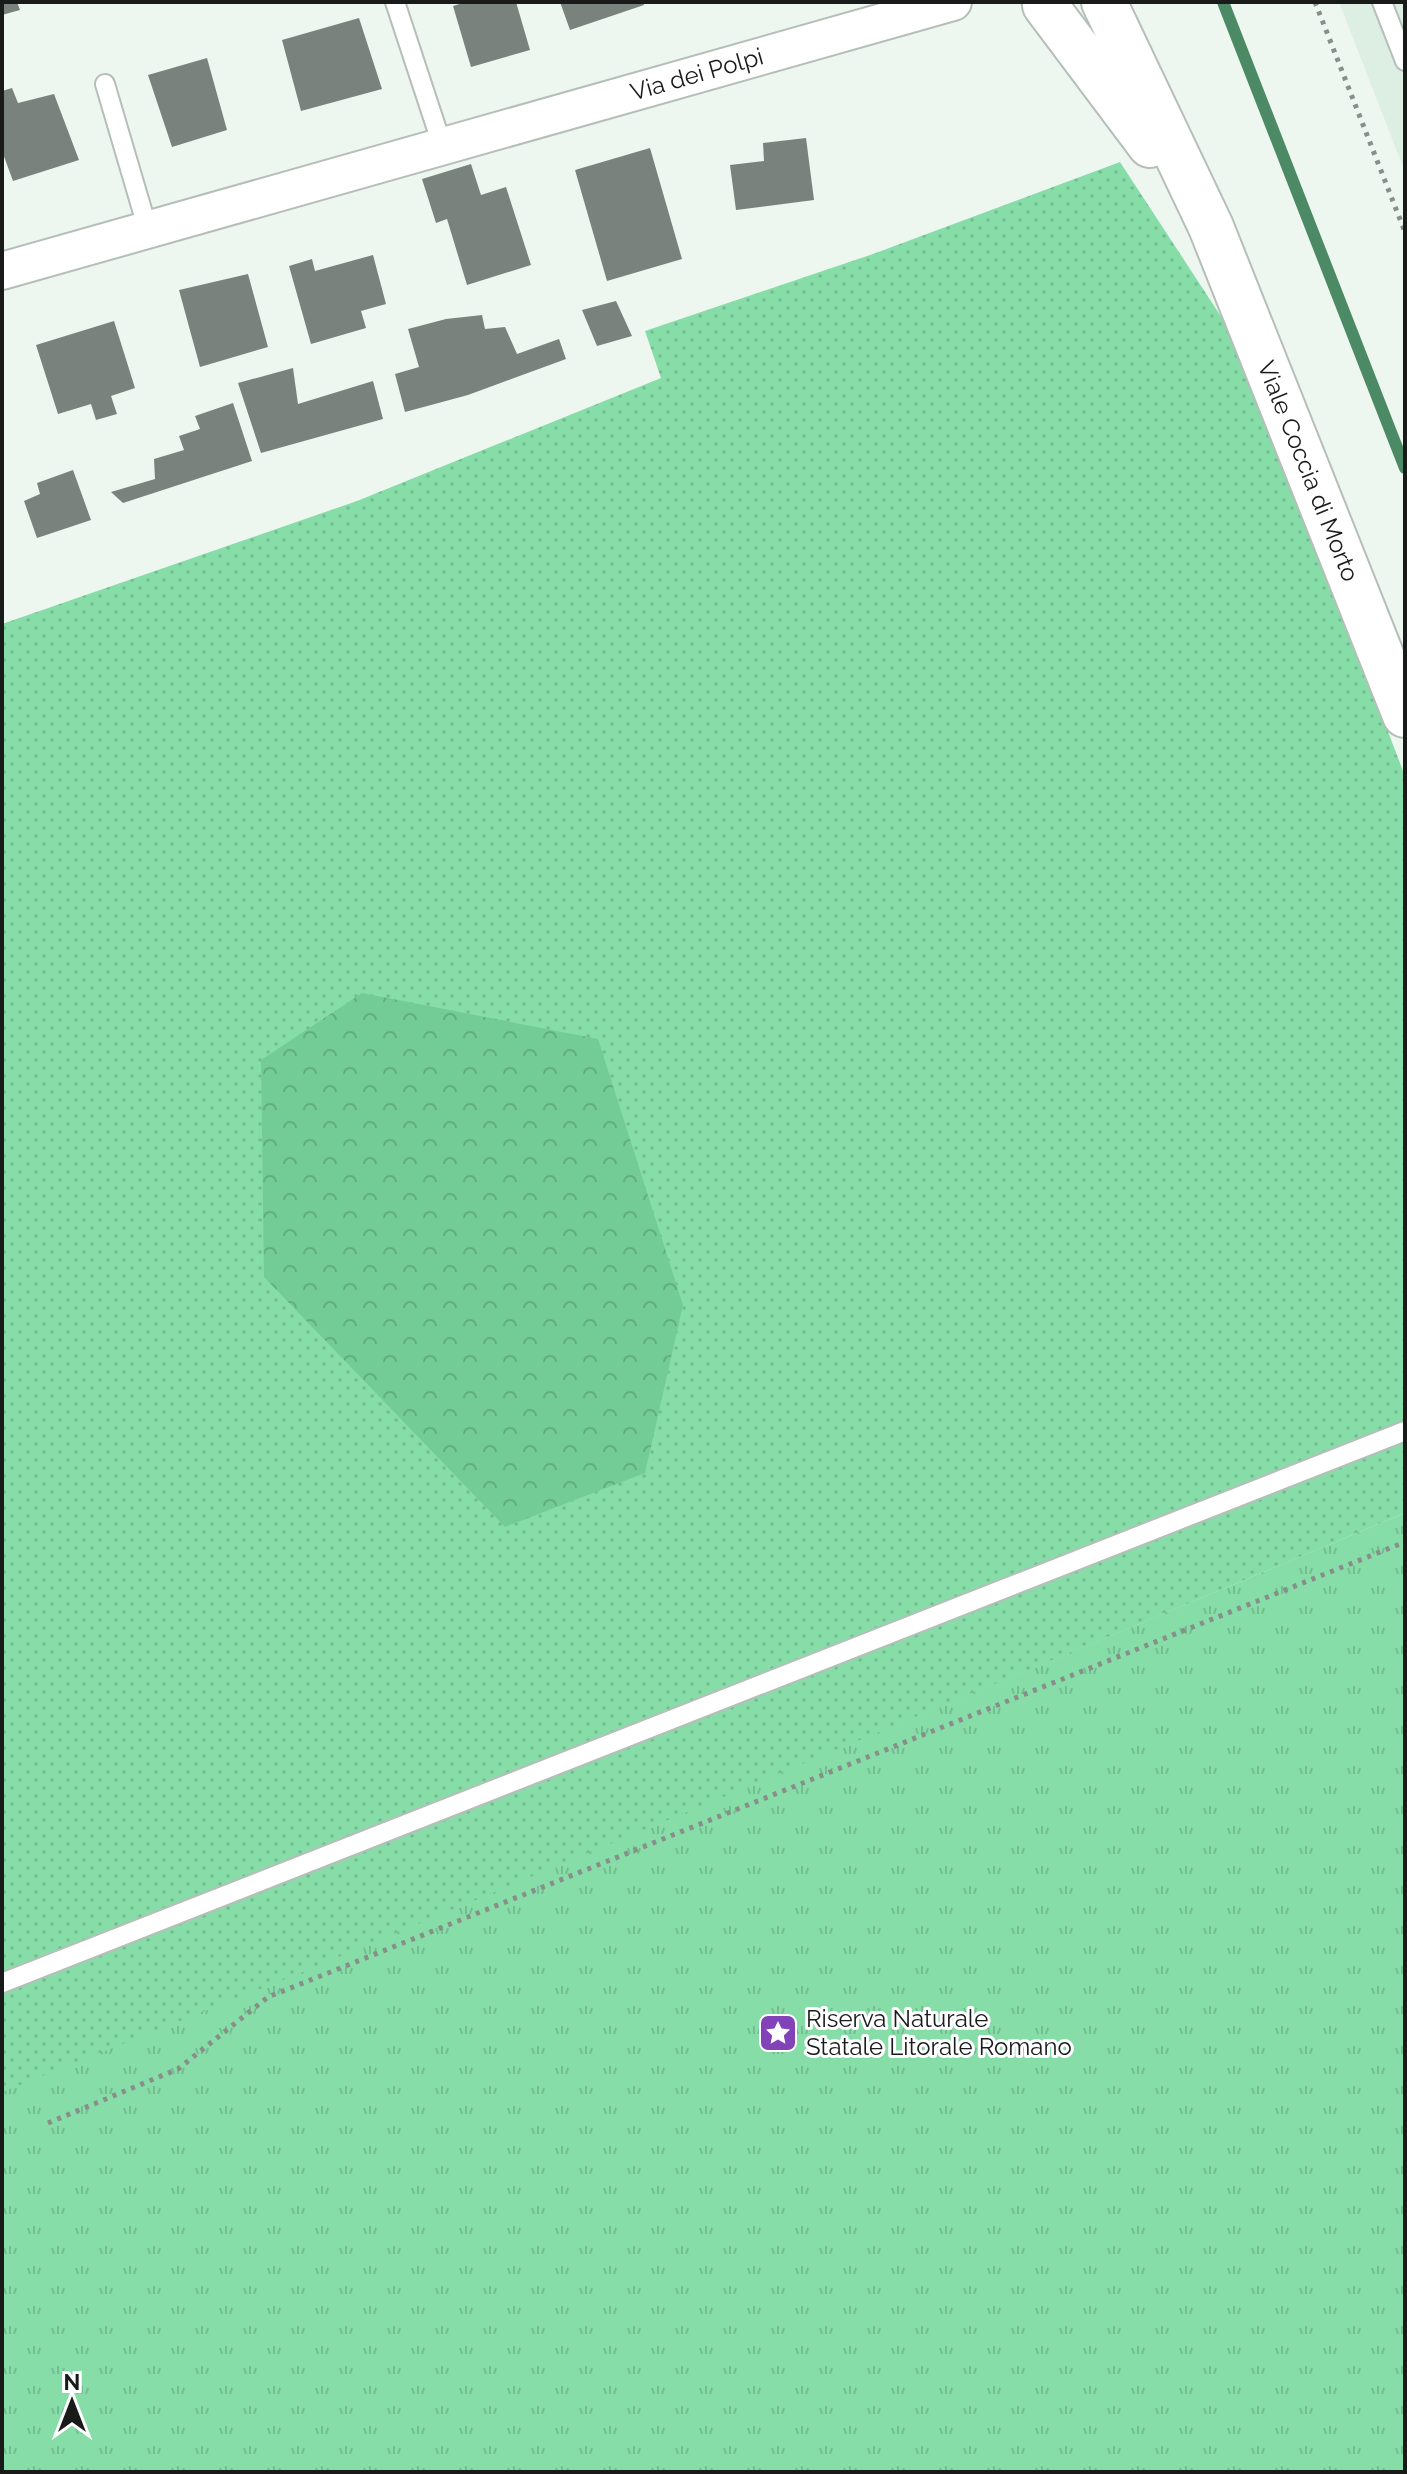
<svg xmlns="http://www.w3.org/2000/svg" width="1407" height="2474" font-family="Raleway,sans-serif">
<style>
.built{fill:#ddeee2}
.grass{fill:url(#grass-dots)}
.forest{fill:url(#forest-crowns)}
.park{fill:url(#park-tufts)}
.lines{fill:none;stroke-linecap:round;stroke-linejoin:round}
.stream{stroke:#4c8a65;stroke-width:12}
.building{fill:#79827c}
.lane-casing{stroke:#b5beb8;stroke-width:22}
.street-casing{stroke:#b5beb8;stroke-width:40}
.secondary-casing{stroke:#b5beb8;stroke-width:48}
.path{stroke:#888e8a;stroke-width:5;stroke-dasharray:4 6;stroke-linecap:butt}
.lane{stroke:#fff;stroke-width:18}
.street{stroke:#fff;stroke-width:36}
.secondary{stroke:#fff;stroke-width:44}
.labels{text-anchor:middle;stroke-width:6;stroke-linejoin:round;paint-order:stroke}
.street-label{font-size:24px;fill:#181b19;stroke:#fff}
.poi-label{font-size:24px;fill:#181b19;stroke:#fff;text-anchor:start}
</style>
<defs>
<pattern id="grass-dots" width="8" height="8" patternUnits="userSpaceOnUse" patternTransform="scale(2)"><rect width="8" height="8" fill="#87dda8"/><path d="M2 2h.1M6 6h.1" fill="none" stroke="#74bd90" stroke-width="1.8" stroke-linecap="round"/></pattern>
<pattern id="forest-crowns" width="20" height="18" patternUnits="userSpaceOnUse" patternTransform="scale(2)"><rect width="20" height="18" fill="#73cb96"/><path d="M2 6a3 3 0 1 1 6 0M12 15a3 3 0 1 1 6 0" fill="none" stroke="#63ae81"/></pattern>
<pattern id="park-tufts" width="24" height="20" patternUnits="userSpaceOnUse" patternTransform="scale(2)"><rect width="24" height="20" fill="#87dda8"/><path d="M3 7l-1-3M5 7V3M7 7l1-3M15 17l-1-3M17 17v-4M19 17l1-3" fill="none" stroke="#74bd90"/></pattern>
</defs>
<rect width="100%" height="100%" fill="#edf7f0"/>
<path class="built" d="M1339 2H1405V172Z"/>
<path class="grass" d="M1120 162 1239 344 1405 776V1513L749 1787 1405 2472H2V624L357 501 661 378 645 331 873 254Z"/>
<path class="forest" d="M362 993 598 1039 683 1305 645 1473 505 1527 264 1277 261 1060Z"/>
<path class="park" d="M1405 1513V2472H2V2092L298 1974Z"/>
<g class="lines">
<path class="stream" d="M1223 2 1405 468"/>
</g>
<path class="building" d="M2 2H17L20 10 2 15Z
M466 2H516L530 50 471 67 453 6Z
M560 2H643L644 5 570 30Z
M359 18 382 89 301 111 282 40Z
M207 58 227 130 172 147 148 75Z
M12 88 18 103 54 94 79 160 13 181 2 151V91Z
M806 138 814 200 736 210 730 165 764 161 763 143Z
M650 148 682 259 607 281 575 170Z
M471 164 481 195 506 187 531 265 467 285 447 219 436 223 422 179Z
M373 255 386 304 361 311 366 328 311 344 289 266 312 259 315 271Z
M248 274 268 347 200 367 179 290Z
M616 301 632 336 597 346 582 310Z
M482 315 485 329 505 327 517 354 559 339 566 359 468 395 405 412 395 374 419 367 408 329 446 319Z
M114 321 135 388 111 396 117 414 96 420 91 404 58 414 36 345Z
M293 368 298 404 373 381 383 419 261 453 238 383Z
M233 403 252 461 123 503 111 492 155 479 154 459 184 450 179 436 200 429 195 416Z
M73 470 91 520 37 538 24 501 40 494 37 483Z"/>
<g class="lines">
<g class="lane-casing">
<path id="lane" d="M395 2 443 148
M1382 2 1405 61
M105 84 148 230
M2 1983 1405 1431"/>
</g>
<g class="street-casing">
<g id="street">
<path id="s1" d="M2 271 953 2"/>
</g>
</g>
<g class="secondary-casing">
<g id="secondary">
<path id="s2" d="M1104 2 1211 227 1405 715"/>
<path d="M1045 5 1150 145"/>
</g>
</g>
<path class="path" d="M1315 2 1405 232
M48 2123 178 2069 268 1997 1405 1542"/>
<use href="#lane" class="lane"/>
<use href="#street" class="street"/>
<use href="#secondary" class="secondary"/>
</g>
<defs>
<g id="sight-square" transform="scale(2)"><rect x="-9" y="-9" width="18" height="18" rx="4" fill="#8243b8" stroke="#fff"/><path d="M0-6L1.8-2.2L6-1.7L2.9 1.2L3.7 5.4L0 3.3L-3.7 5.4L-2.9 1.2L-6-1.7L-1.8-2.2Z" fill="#fff"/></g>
</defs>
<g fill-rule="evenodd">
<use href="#sight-square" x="778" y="2033"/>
</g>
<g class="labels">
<g class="street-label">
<text dy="8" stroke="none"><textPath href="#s1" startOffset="722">Via dei Polpi</textPath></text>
<text dy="8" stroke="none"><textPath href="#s2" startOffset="512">Viale Coccia di Morto</textPath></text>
</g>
<g class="poi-label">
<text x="806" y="2027">Riserva Naturale<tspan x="806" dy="28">Statale Litorale Romano</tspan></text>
</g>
</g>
<rect width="1407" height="2474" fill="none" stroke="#181b19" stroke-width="8"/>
<g transform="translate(72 2402)" stroke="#ffffff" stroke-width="6" paint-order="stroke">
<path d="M0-6L14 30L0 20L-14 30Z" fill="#181b19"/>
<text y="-12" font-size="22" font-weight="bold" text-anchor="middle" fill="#181b19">N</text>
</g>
</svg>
